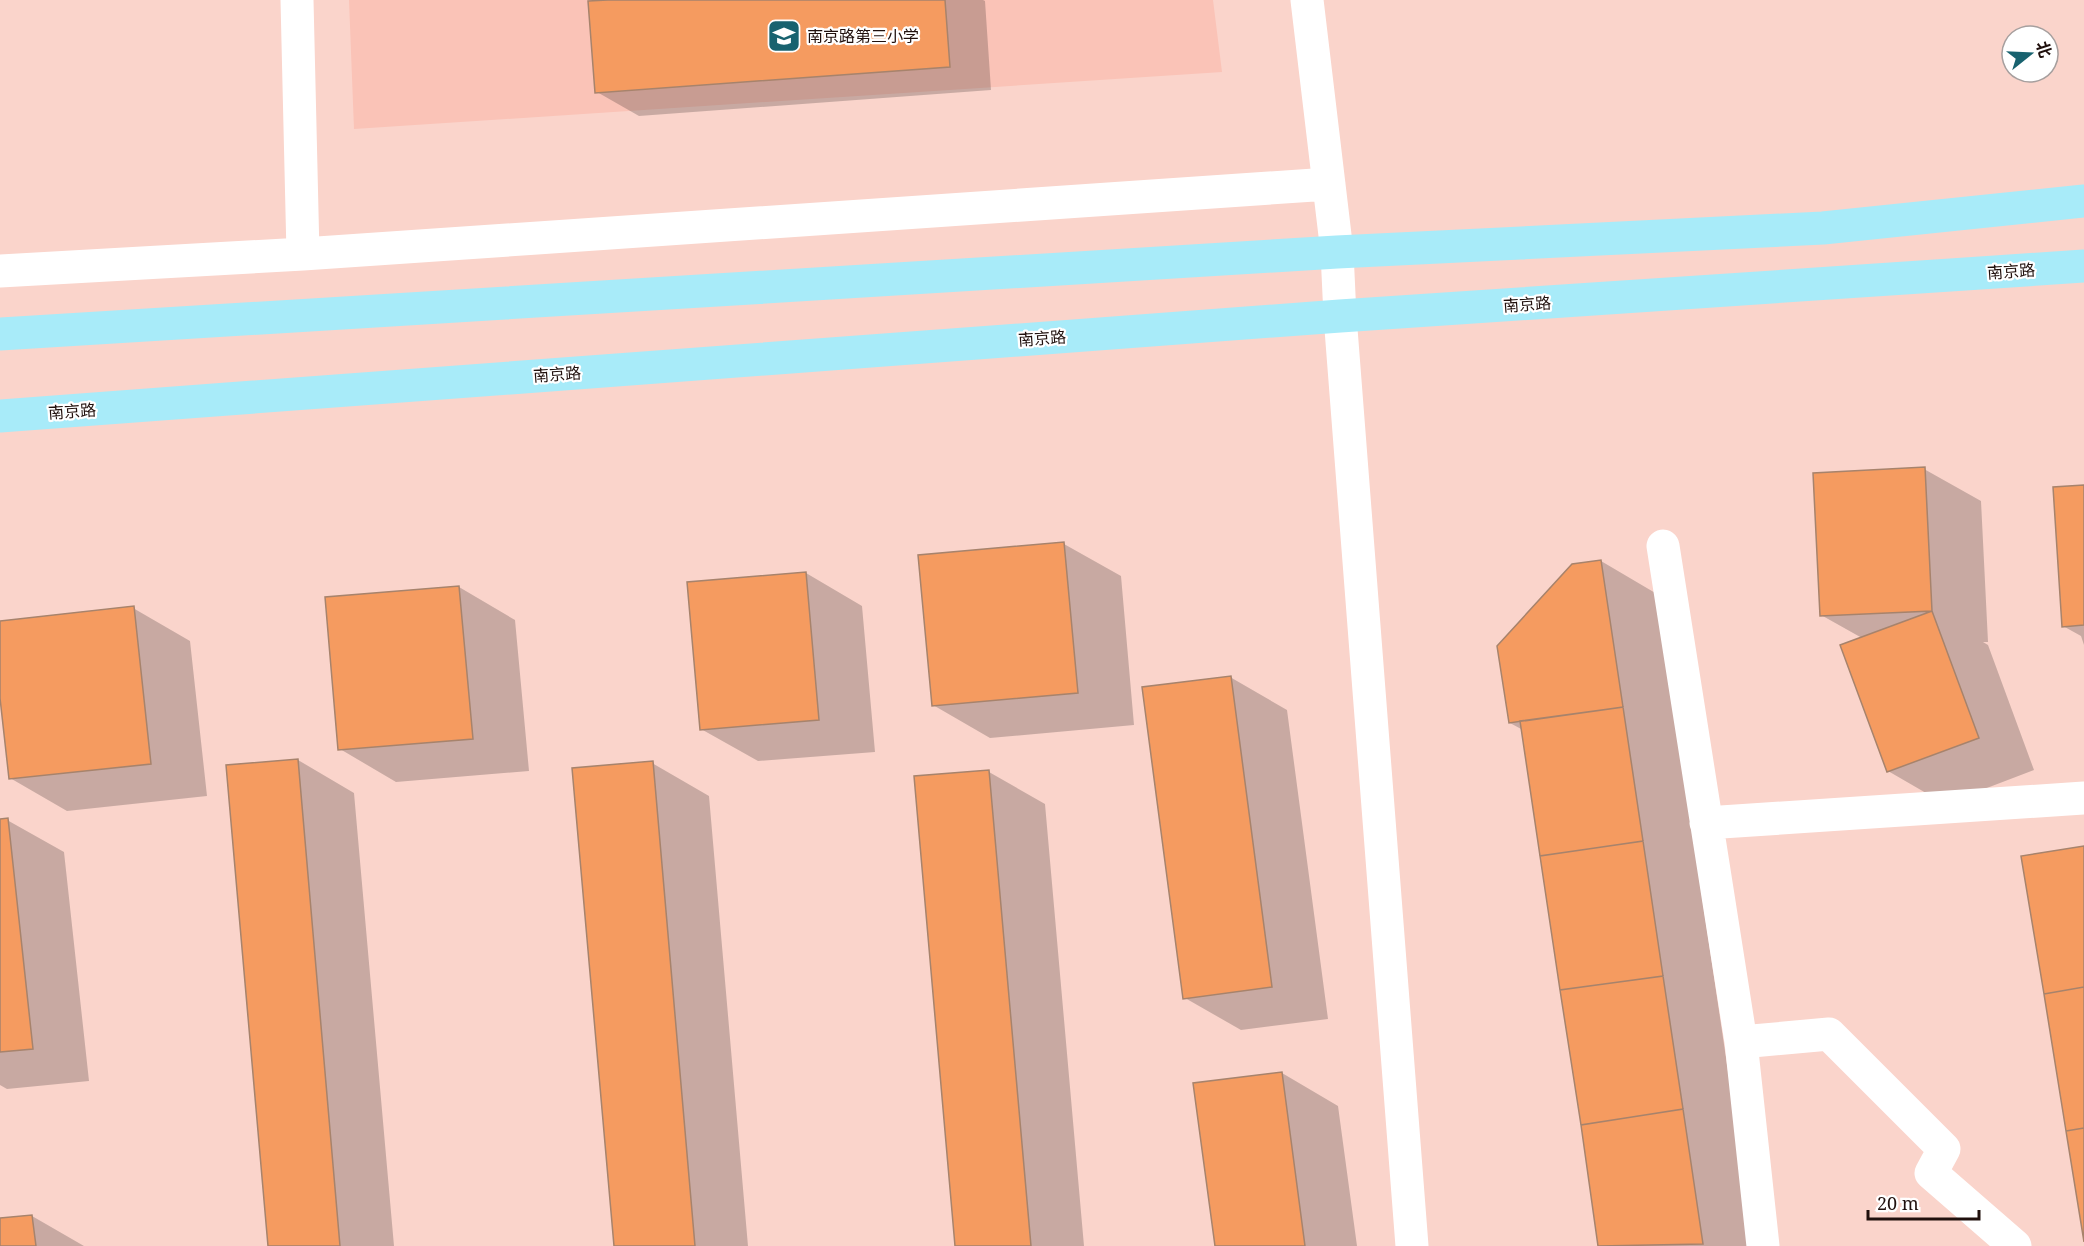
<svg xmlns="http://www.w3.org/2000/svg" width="2084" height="1246" font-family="'Noto Serif','Noto Sans SC',serif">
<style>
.built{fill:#fac3b7}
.shadow{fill:#0003}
.building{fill:#f59b60;stroke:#a7836c;stroke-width:1.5}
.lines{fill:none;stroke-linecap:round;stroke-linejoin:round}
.street{stroke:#fff;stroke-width:33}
.primary{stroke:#a8ebf9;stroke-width:33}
.labels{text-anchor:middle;stroke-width:4.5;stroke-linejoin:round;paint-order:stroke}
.poi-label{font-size:16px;fill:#20100d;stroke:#fff;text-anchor:start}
.street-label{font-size:16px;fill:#20100d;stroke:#fff}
</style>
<rect width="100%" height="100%" fill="#fad4cb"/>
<path class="built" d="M349 0H1213L1222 72 354 129Z"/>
<path class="shadow" d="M628 0H983L985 1 991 90 639 116 597 92Z
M1924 469 1981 501 1988 642H1983L1988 645 2034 770 1945 804 1888 771 1862 638 1821 615Z
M2084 487V645L2081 636 2063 626Z
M1064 544 1121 576 1134 725 990 738 933 705Z
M1601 561 1657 594 1754 1246H1600L1523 730 1510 723Z
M806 573 862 606 875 752 758 761 701 729Z
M459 587 515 620 529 771 396 782 340 749Z
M133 608 190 641 207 796 67 811 10 778 0 684V622Z
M1230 677 1287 710 1328 1019 1241 1030 1185 998Z
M298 760 354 793 394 1246H270Z
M652 763 709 796 748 1246H615Z
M989 772 1045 804 1084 1246H956Z
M0 820H7L64 852 89 1081 7 1089 0 1085Z
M1282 1073 1338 1106 1357 1246H1216Z
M32 1216 84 1246H0V1219Z"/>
<path class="building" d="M608 0H945L950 67 595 93 588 1Z
M1925 467 1932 611 1820 616 1813 473Z
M2084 485V625L2062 627 2053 487Z
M1064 542 1078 693 932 706 918 555Z
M1601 560 1623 707 1509 723 1497 646 1572 564Z
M806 572 819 720 700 730 687 582Z
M459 586 473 739 338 750 325 597Z
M134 606 151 764 9 779 0 698V621Z
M1932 611 1979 738 1887 772 1840 645Z
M1231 676 1272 987 1183 999 1142 687Z
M1623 707 1643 841 1540 856 1520 721Z
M298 759 340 1246H268L226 765Z
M653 761 695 1246H614L572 768Z
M989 770 1031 1246H955L914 776Z
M8 818 33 1049 0 1052V819Z
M1643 841 1663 976 1560 990 1540 856Z
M2084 846V987L2044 994 2021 856Z
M1663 976 1683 1109 1581 1125 1560 990Z
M2084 987V1128L2066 1131 2044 994Z
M1282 1072 1305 1246H1215L1193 1083Z
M1683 1109 1703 1244 1598 1246 1581 1125Z
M2084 1128V1242L2066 1131Z
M32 1215 36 1246H0V1218Z"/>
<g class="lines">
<path class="street" d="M297 0 303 254
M1307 0 1337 252 1340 316 1412 1246
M0 271 303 254 1329 184
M1663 546 1741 1042 1763 1246
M1706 823 2084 798
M1741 1042 1829 1034 1944 1149 1931 1173 2015 1246"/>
<path class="primary" d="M0 334 1337 252 1823 228 2084 201
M0 416 1340 316 2084 266"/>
</g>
<defs>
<g id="school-square" transform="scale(1.725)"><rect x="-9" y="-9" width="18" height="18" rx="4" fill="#18626f" stroke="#fff"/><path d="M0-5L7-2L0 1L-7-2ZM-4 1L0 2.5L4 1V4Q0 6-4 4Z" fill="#fff"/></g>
</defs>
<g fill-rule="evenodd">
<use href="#school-square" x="784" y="36"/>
</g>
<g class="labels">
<g class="poi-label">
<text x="807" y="42">南京路第三小学</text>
</g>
<g class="street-label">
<text transform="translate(2011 271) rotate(-4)" y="6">南京路</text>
<text transform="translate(1527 304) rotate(-4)" y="6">南京路</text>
<text transform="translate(1042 338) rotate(-4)" y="6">南京路</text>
<text transform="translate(557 374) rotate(-4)" y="6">南京路</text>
<text transform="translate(72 411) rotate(-4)" y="6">南京路</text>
</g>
</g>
<g transform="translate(2030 54) rotate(72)"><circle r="28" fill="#ffffff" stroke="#a69f9e" stroke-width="1.5"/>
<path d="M0-4.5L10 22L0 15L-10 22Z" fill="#18626f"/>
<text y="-9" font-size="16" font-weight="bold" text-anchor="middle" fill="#20100d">北</text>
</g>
<path d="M1868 1210v9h111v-9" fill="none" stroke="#20100d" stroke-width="3"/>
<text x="1877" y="1210" font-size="18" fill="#20100d" stroke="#ffffff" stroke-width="4.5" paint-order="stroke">20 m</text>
</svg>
